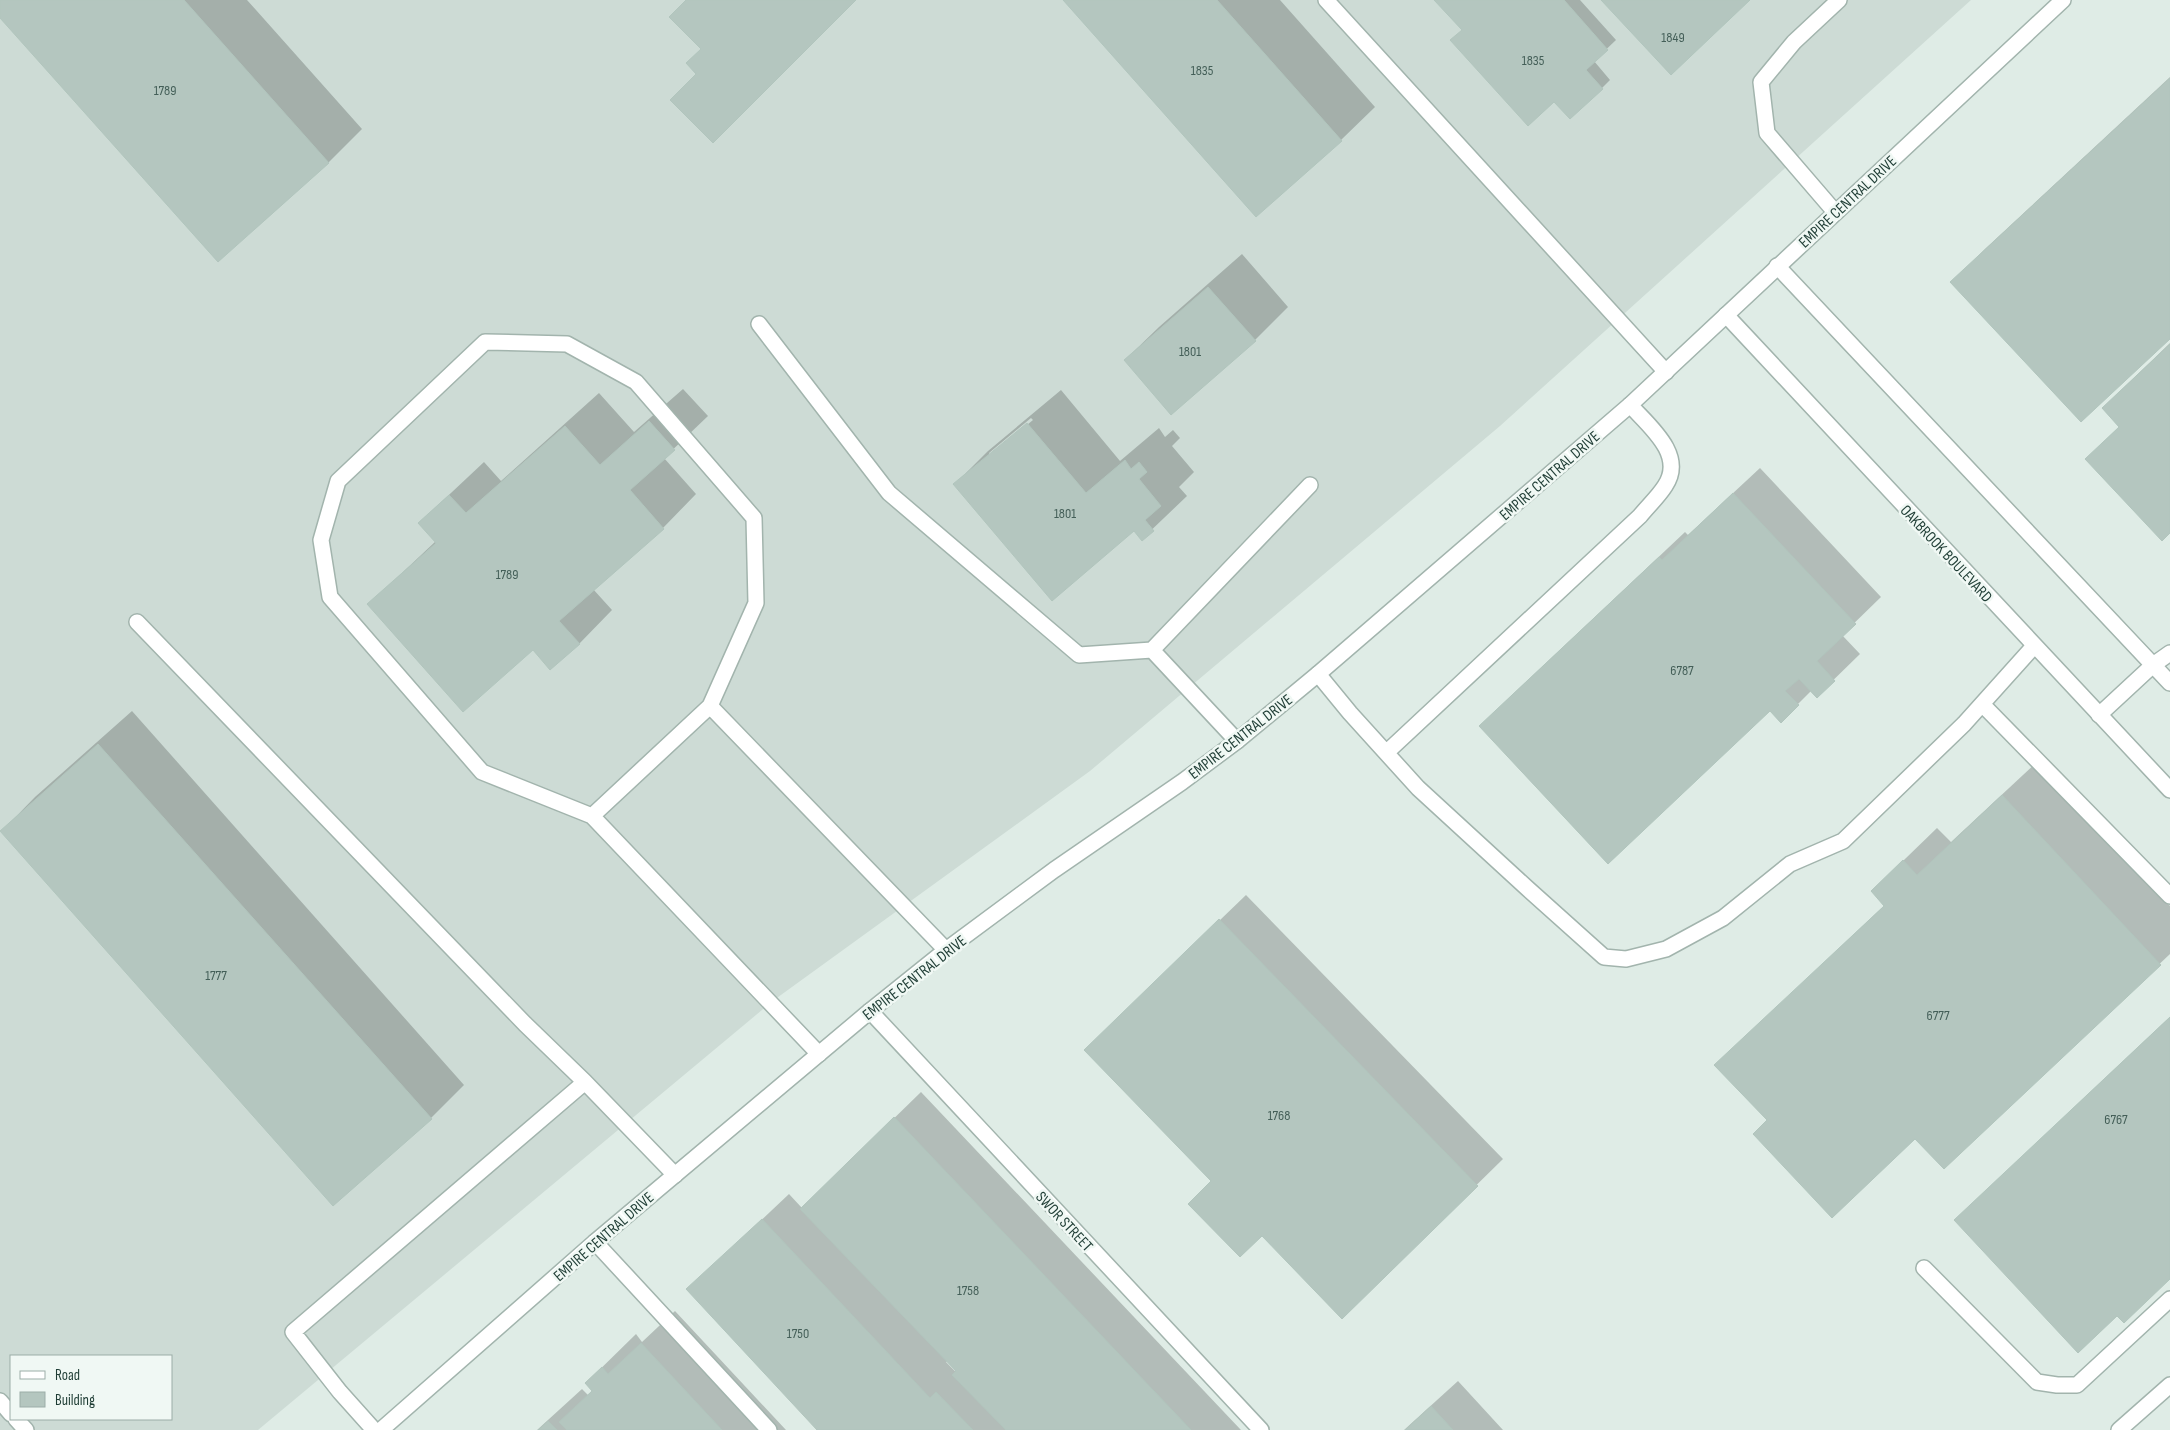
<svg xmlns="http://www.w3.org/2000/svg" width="2170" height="1430" font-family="'Sofia Sans Condensed',sans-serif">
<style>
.built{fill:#cddbd5;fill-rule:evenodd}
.shadow{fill:#0003;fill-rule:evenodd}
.building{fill:#b4c6bf;stroke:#b1c5bd}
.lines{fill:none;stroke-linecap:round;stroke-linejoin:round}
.service-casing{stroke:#a2b4ad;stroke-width:18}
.minor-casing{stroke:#a2b4ad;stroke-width:18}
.tertiary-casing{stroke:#a2b4ad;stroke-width:18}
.service{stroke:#fff;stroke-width:15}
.minor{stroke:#fff;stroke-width:15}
.tertiary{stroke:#fff;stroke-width:15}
.labels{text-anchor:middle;stroke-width:5;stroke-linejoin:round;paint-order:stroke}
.number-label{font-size:14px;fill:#445f58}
.street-label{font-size:16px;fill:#1f3d35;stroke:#f0f8f4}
</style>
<rect width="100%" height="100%" fill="#dfece6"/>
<path class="built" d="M0 0H1971L1500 426 1090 771 774 1000 258 1430H0ZM11 1356H171V1419H11Z"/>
<path class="shadow" d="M0 0H247L362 129 329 162 218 261 0 16Z
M1064 0H1280L1375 107 1341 140 1256 216Z
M1436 0H1580L1616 40 1594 61 1610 80 1602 88 1554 100 1463 30Z
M2170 77V337L1952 283 1985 249Z
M1242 254 1288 307 1255 340 1125 360 1159 327Z
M2170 343V532L2087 459 2120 426 2103 408Z
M683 389 708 416 664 458 696 494 663 528 593 589 612 610 579 644 533 648 369 604 436 541 419 523 484 462 501 481 599 393 634 432Z
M1061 390 1120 461 1159 428 1165 437 1173 430 1180 438 1172 446 1194 472 1179 487 1187 496 1142 539 1134 529 955 484 988 451ZM1031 418 1033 420 989 456V453Z
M1760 468 1881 597 1842 635 1860 654 1817 696 1812 690 1781 721 1770 709 1506 701 1685 532 1688 535Z
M132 711 464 1085 431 1118 2 831 35 797Z
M2036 763 2170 906V954L1944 1168 1915 1137 1768 1120 1716 1065 1885 905 1872 891 1906 858 1937 828 1951 842Z
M1246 895 1503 1159 1342 1317 1213 1181 1112 1024Z
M2170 1017V1278L2117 1314 1955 1220Z
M921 1092 1241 1430H819L688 1289 789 1194 802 1208ZM948 1361 958 1371 956 1372 946 1362Z
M675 1311 786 1430H537L582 1389 588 1395 593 1390 586 1383 636 1334 642 1342Z
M1458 1381 1503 1430H1404Z"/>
<path class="building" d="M0 0H184L329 163 218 262 0 18Z
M686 0H856L713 143 670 100 696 74 686 63 701 49 669 17Z
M1063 0H1217L1342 141 1256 217Z
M1434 0H1564L1608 50 1586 70 1603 89 1570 119 1554 102 1528 126 1450 40 1462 30Z
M1601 0H1750L1671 75Z
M2170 78V339L2081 422 1950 282Z
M1208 287 1256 341 1171 415 1124 360Z
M2170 344V533L2162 541 2085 459 2119 427 2102 408Z
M649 421 675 450 630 490 664 529 559 621 580 644 550 670 533 650 463 712 367 604 436 543 418 523 449 495 466 513 565 426 600 465Z
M1027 423 1086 493 1125 460 1131 469 1139 462 1147 472 1139 479 1161 506 1145 520 1154 531 1142 541 1134 531 1052 601 953 484Z
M1733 493 1856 624 1817 661 1835 681 1817 698 1799 679 1785 691 1799 705 1781 723 1770 711 1608 864 1479 726 1659 557 1662 560Z
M98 744 432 1119 333 1206 0 831Z
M2002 795 2161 965 1944 1169 1915 1139 1832 1218 1753 1134 1767 1120 1714 1065 1884 906 1871 891 1903 860 1917 875Z
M1219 919 1478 1186 1342 1319 1262 1236 1240 1257 1188 1204 1211 1181 1084 1050Z
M2170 1017V1279L2124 1323 2117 1316 2078 1353 1954 1220Z
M894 1117 1191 1430H1006L952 1375 956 1371 800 1209Z
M762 1219 930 1398 936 1392 973 1430H817L686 1289Z
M641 1343 722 1430H567L559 1422 592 1391 585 1383 602 1367 608 1374Z
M1431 1406 1453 1430H1405Z
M548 1421 557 1430H538Z"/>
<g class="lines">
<g class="service-casing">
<path id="service" d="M1326 0 1666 372
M1835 212 1767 133 1761 82 1794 42 1839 0
M759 324 889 493 1079 655 1152 650 1237 741
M137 622 525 1024 585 1082
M1152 650 1310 485
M1318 674 1350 713 1418 788 1527 888 1604 957 1626 959 1666 949 1723 918 1790 864 1843 841 1964 724 2034 646
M1982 704 2170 896
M710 706 592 816 482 772 330 597 321 540 338 481 485 342 567 344 636 382 754 518 756 603 710 706 946 950
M2099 715 2153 665 2170 653
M1387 752 1640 516C1648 506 1658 497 1665 486 1686 455 1649 426 1630 405
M592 816 819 1054
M595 1242 769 1430
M1924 1268 2037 1382 2057 1385H2077L2170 1299
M374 1430 340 1392 293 1332 585 1082 675 1175
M2119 1430 2170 1385"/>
</g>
<g class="minor-casing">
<path id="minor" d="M1777 266 2170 683
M1726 315 2170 790
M870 1011 1261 1430
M0 1401 11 1414
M16 1419 26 1430"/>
</g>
<g class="tertiary-casing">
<path id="tertiary" d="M381 1430 595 1242 870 1011 946 950 1054 870 1182 782 1237 741 1318 674 1630 405 2063 0"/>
</g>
<use href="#service" class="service"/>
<use href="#minor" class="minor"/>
<use href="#tertiary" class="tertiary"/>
</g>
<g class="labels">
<g class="number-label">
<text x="1673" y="42">1849</text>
<text x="1533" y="65">1835</text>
<text x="1202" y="75">1835</text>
<text x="165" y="95">1789</text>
<text x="1190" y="356">1801</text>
<text x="1065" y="518">1801</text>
<text x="507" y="579">1789</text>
<text x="1682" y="675">6787</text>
<text x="216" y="980">1777</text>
<text x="1938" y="1020">6777</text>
<text x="1279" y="1120">1768</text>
<text x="2116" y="1124">6767</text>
<text x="968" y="1295">1758</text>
<text x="798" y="1338">1750</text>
</g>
<g class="street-label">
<text transform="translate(1847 201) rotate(-43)" y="6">EMPIRE CENTRAL DRIVE</text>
<text transform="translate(1549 475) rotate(-41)" y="6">EMPIRE CENTRAL DRIVE</text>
<text transform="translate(1947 553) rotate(47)" y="6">OAKBROOK BOULEVARD</text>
<text transform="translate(1240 736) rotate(-38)" y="6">EMPIRE CENTRAL DRIVE</text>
<text transform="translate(914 977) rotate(-38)" y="6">EMPIRE CENTRAL DRIVE</text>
<text transform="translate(1065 1221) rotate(47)" y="6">SWOR STREET</text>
<text transform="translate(603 1236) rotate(-41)" y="6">EMPIRE CENTRAL DRIVE</text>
</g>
</g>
<rect x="10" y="1355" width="162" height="65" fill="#f0f8f4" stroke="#9cada8"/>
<rect x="20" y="1371" width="25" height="8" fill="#ffffff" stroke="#9cada8"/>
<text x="55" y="1380" font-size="15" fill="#1f3d35">Road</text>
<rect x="20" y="1392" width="25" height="15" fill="#b4c6bf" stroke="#9cada8"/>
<text x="55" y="1405" font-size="15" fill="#1f3d35">Building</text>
</svg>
